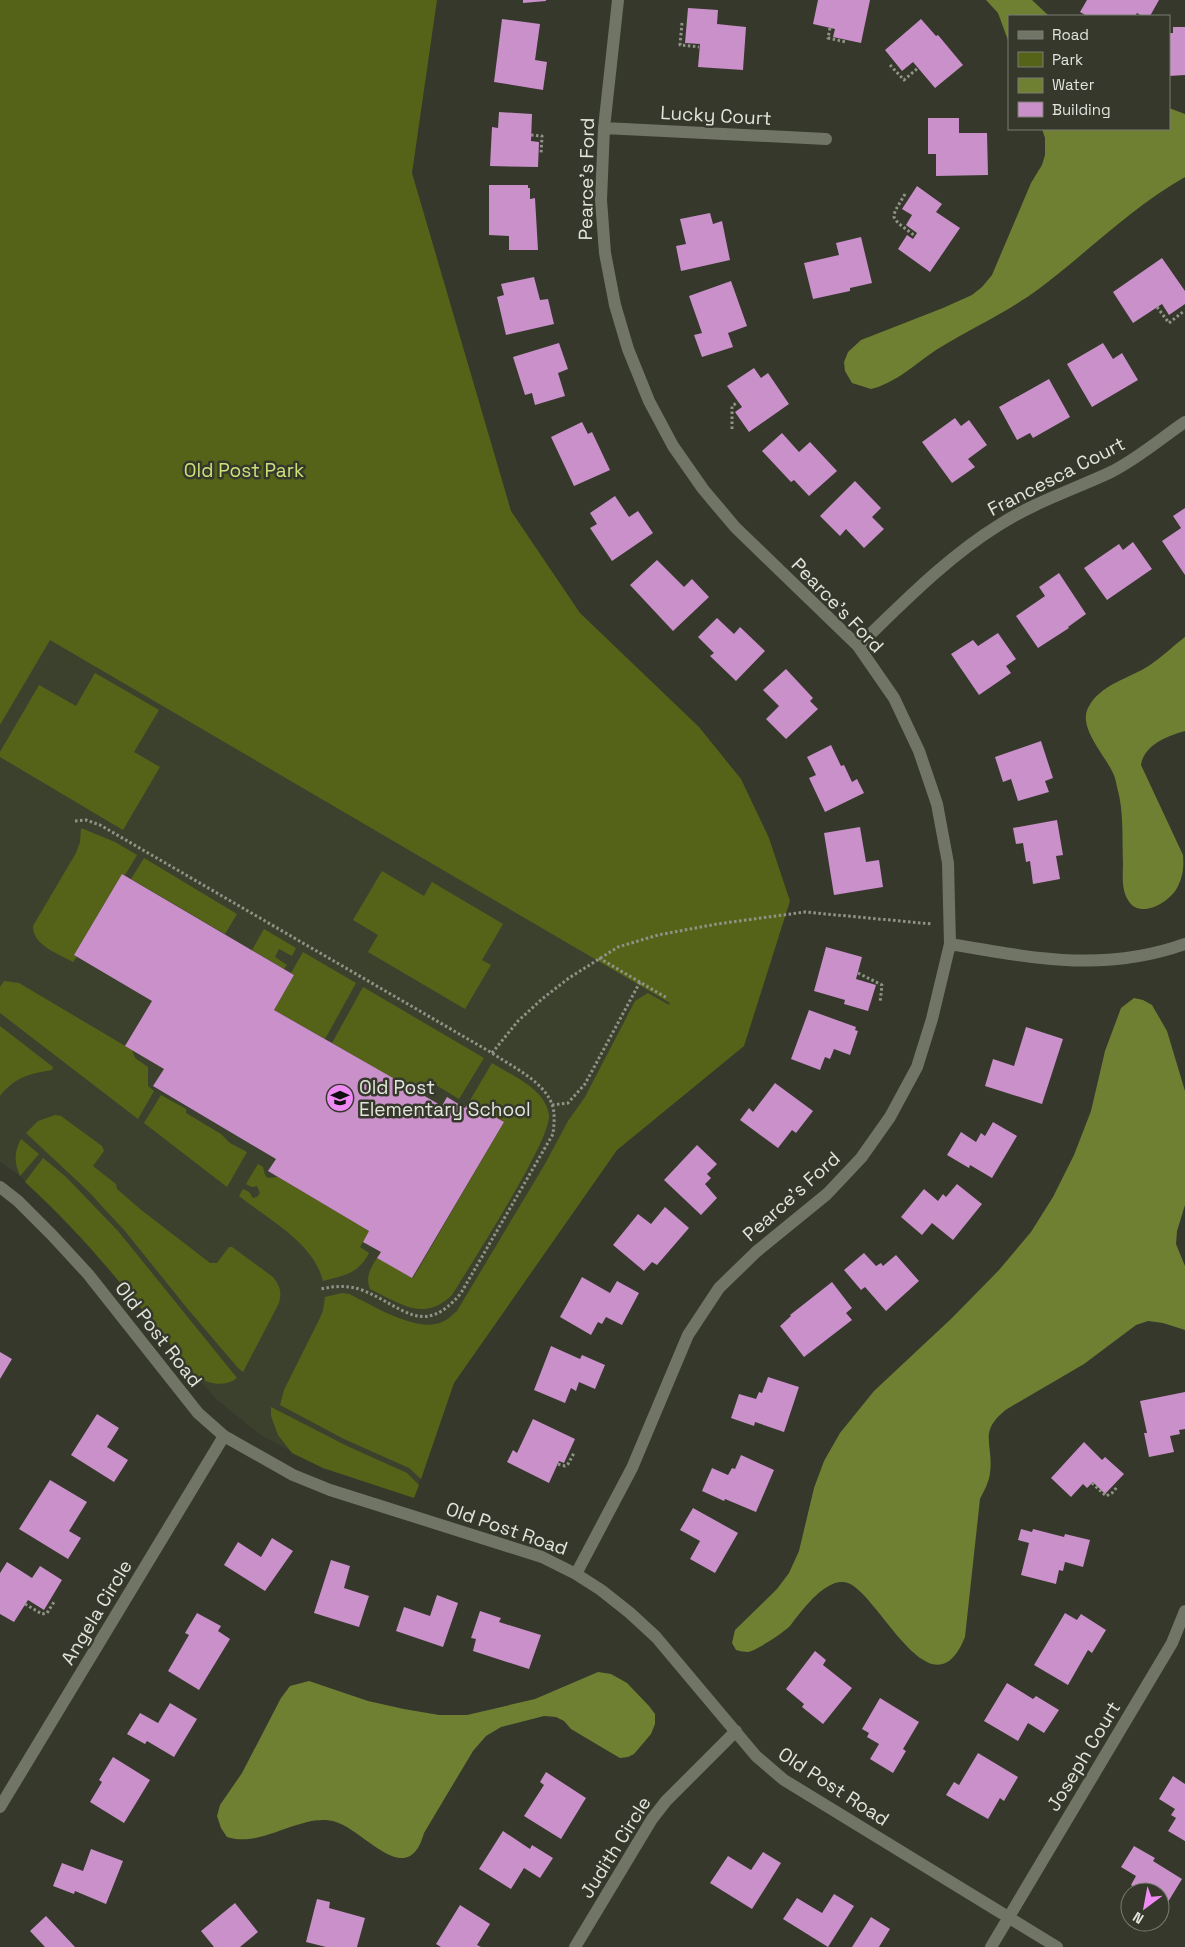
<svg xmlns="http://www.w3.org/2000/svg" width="1185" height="1947" font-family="'Space Grotesk',sans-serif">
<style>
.built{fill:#3c412e}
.green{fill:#556319}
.water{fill:#6f8033}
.building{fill:#c990ca}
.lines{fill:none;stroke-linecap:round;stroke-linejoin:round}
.path{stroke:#909388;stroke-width:3;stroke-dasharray:2.5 2.5;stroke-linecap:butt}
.minor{stroke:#717566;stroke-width:12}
.labels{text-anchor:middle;stroke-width:5;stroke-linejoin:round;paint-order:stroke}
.street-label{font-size:19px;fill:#e2e5dd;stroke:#35382b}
.park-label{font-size:19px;fill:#cbe37a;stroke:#35382b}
.poi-label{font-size:19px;fill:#e2e5dd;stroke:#35382b;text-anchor:start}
</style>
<rect width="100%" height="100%" fill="#35382b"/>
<path class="built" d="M50 639 744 1046 617 1150 454 1383 414 1498 323 1468 262 1436 216 1399 202 1383 110 1269 73 1228 20 1176 0 1162V725Z"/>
<path class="green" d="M0 0H437L412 173 511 511 580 613 699 727 741 779 769 838 790 901 744 1046 617 1150 454 1383 421 1479 409 1468 344 1439 280 1405 284 1390 318 1322 323 1311 325 1297 342 1293 349 1294C373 1305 418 1335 444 1321 449 1319 453 1314 457 1311L545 1164 568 1121 585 1097 635 1001 648 993 669 1005 670 1003 50 640 0 725Z
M95 673 159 710 134 752 160 767 123 830 0 757V752L39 685 76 706Z
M81 828 115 842 137 855 125 875 122 874 74 955 77 957 73 962C59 954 32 945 33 926L76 853 80 842Z
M144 858 237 914 225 934 131 879Z
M382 871 424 896 432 882 503 924 482 960 491 965 465 1009 368 952 378 935 353 920Z
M264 929 296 948 292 956 279 949 275 957 287 965 284 969 252 950Z
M303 952 356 983 325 1039 274 1010 294 975 291 973Z
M4 981 19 983 132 1050 135 1058 148 1067V1086L154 1091 138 1119 0 1013V987Z
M363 987 484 1058 459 1099 431 1082 422 1095 332 1043Z
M0 1026 53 1067 52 1070C29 1074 15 1077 0 1096Z
M492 1063C511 1075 546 1089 549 1115 552 1139 469 1267 452 1295 423 1323 400 1303 370 1289 365 1276 371 1268 377 1258L413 1278 504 1122 469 1102Z
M161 1095 186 1109V1113L221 1134 230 1143 247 1152 227 1187 144 1123Z
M55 1115 61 1116 102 1146 104 1151 93 1166 116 1184 117 1189 140 1209 210 1263H217L229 1247H232L273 1277C280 1286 282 1292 279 1303L243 1372 238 1368 187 1308 125 1231 88 1191 26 1133 38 1121Z
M21 1139 39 1154 20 1176C14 1162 14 1152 21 1139Z
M43 1158 66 1177 118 1231 237 1378C224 1388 208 1384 195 1375 141 1308 89 1240 25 1182Z
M258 1164 263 1167 265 1175 268 1178 278 1177 369 1231 360 1247 369 1253C358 1274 345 1275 323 1281 314 1243 268 1219 239 1196L243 1189 249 1192 253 1198 257 1197 260 1193 257 1186 252 1187 246 1184Z
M271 1407 347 1446 407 1473 419 1485 414 1498 323 1468 292 1453 278 1435 271 1416Z"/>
<path class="water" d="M986 0H1032L1049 16H1009V43L998 13Z
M1169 108 1185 114V177C1132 207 1089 251 1040 288 1008 312 970 329 936 350 915 364 896 383 871 389L852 383 845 371 844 362 848 352 861 340 943 308 972 295 982 287 992 275 1031 183 1042 165 1045 155V138L1042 129H1169Z
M1185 637V731C1167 736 1144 745 1141 765L1183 855C1184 867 1183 877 1177 888 1169 903 1139 920 1128 900 1121 889 1123 874 1123 863 1122 837 1124 811 1117 787 1116 782 1115 777 1113 773 1105 755 1078 728 1088 708 1100 684 1129 679 1150 665 1162 657 1173 646 1185 637Z
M1134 998 1143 1000 1152 1005 1167 1031 1185 1091V1205L1177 1231 1176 1244 1185 1266V1330L1163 1323 1148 1321 1136 1325 1084 1364 1007 1409C977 1432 994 1443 990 1473 989 1482 984 1491 980 1499L965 1637C932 1719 879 1594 848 1583 826 1576 802 1611 790 1626 784 1632 756 1651 748 1652 744 1652 740 1651 736 1650L732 1643 735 1630 777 1589 789 1573 799 1551 814 1488 824 1461 840 1433 874 1391 952 1318 999 1270 1031 1232 1053 1197 1074 1155 1091 1111 1105 1051 1121 1008Z
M598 1672 611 1674 627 1683 649 1706 655 1714V1724L651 1734 634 1754 628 1757 620 1758 608 1751 571 1729 564 1721 556 1717 544 1716 501 1727 486 1736 473 1751 424 1833C408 1891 365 1831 336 1822 303 1811 262 1849 227 1837L221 1828 217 1816 220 1805 242 1773 281 1698 290 1686 309 1681 368 1701 404 1709 439 1715H467L535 1699Z"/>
<path class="building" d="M523 0H546V1L523 3Z
M818 0H870L861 43 833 37 835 29 813 24Z
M1087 0H1159L1150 16H1142L1137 13 1135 16H1087L1080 12Z
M688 8 718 10 717 24 746 27 743 70 698 67 700 44 685 43Z
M502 19 540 24 535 60 547 62 543 90 494 82Z
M921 19 936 36 938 35 963 65 935 88 913 62 902 71 885 50Z
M1173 27H1185V75L1169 76V33H1173Z
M499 112 532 114 531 141 539 142 538 167 490 166 492 127 498 128Z
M928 118H959V133H987L988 175 936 176V154H928Z
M489 185H528V188H530V199L535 198 538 250H509V236L489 235Z
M917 186 942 204 936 212 960 228 930 272 898 249 907 235 913 239 917 233 906 225 912 215 902 209Z
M710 213 713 224 722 221 730 260 681 271 676 246 686 244 680 219Z
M861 237 872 283 850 288V291L813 299 804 263 839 255 836 243Z
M1162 258 1185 291V304L1169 315 1162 304 1133 323 1113 292Z
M534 277 540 300 548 299 554 324 506 335 497 297 504 295 501 284Z
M731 281 747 326 728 333 733 347 702 357 694 335 702 333 689 296Z
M559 343 568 369 558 373 565 396 535 405 532 393 525 395 513 357Z
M1103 343 1113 359 1122 353 1138 380 1092 407 1067 364Z
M754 368 761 378 768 373 789 404 749 432 735 412 742 407 727 386Z
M1049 379 1070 417 1033 438 1030 433 1017 440 999 407Z
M955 418 961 426 969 420 987 445 968 459 975 467 952 483 922 442Z
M582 422 588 434 592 432 610 470 574 486 551 437Z
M782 433 799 452 810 442 837 471 809 496 794 480 791 482 762 451Z
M855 481 881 508 872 517 884 529 864 548 846 529 840 536 820 516Z
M615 496 629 517 638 511 653 533 612 561 590 528 597 524 590 513Z
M1185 508V575L1162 541 1181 528 1173 516Z
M1133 542 1152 569 1107 600 1084 568 1119 544 1123 550Z
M657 560 684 587 692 579 709 597 673 631 630 585Z
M1059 573 1086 614 1068 627 1069 628 1038 648 1016 616 1045 596 1039 587Z
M717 618 734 634 740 627 765 651 736 681 710 656 714 653 698 637Z
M998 633 1016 659 1006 666 1011 673 979 695 951 654 973 640 978 646Z
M786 669 813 698 810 701 818 709 786 739 766 719 779 706 763 690Z
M1041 741 1053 778 1045 781 1049 792 1018 801 1011 779 1003 782 995 757Z
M831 745 841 766 844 765 852 782 857 779 864 793 825 812 809 778 816 775 807 757Z
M1057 820 1063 855 1056 856 1060 879 1033 884 1030 861 1026 862 1023 843 1016 844 1013 828Z
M860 827 866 862 879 860 883 887 834 895 824 833Z
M122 874 294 975 274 1010 442 1106 447 1097 465 1108 469 1102 504 1122 412 1278 377 1258 381 1252 363 1242 369 1231 268 1171 276 1159 153 1086 164 1069 125 1046 152 1001 74 955Z
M826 947 862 957 856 979 876 985 868 1011 844 1004 845 1000 814 991Z
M809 1010 856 1027 855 1030 858 1031 850 1055 834 1049 830 1059 825 1057 820 1070 791 1059Z
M1026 1027 1063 1039 1042 1104 985 1086 993 1059 1014 1066Z
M775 1083 813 1111 796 1133 792 1130 778 1148 740 1120 749 1108 753 1112Z
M993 1122 1017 1136 992 1178 970 1165 969 1168 947 1155 961 1132 976 1142 981 1133 985 1136Z
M697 1145 717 1164 707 1174 711 1178 705 1184 717 1198 701 1215 664 1180Z
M957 1184 982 1204 953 1240 932 1223 922 1235 901 1217 924 1189 938 1201 943 1194 946 1197Z
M665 1207 689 1228 657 1265 652 1262 644 1271 613 1245 638 1214 651 1224Z
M864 1253 876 1266 881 1263 883 1266 896 1255 919 1281 886 1311 865 1287 861 1290 844 1270Z
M582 1277 610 1293 617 1281 639 1293 622 1325 606 1317 602 1324 598 1322 591 1335 560 1317Z
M832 1282 852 1308 846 1313 852 1320 804 1357 780 1326 791 1316 790 1315Z
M551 1346 580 1359 582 1355 605 1365 595 1389 579 1382 576 1391 571 1388 565 1403 534 1390Z
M0 1352 12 1359 0 1379Z
M768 1377 799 1387 784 1432 755 1422 754 1426 731 1418 739 1394 756 1399 759 1392 762 1393Z
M1185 1392V1429L1179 1430 1180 1434 1170 1436 1174 1452 1149 1457 1144 1433H1147L1140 1401Z
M97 1414 119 1428 107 1447 128 1460 114 1482 71 1455Z
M533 1419 575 1439 564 1463 559 1461 549 1483 507 1462 513 1450 517 1453Z
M1084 1442 1102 1460 1105 1457 1124 1474 1105 1494 1093 1482 1087 1488 1083 1484 1071 1497 1051 1478Z
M741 1455 774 1470 756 1512 725 1499 724 1501 702 1491 712 1468 728 1475 732 1468 735 1469Z
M50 1480 87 1502 69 1531 81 1538 68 1559 19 1529Z
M693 1508 738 1533 715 1573 690 1559 700 1541 680 1530Z
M1021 1529 1032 1532 1033 1529 1064 1537 1065 1534 1090 1540 1083 1567 1065 1562 1063 1571 1059 1570 1056 1584 1021 1575 1029 1543 1018 1540Z
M272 1538 293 1551 265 1591 224 1565 238 1542 261 1557Z
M331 1560 350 1566 344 1588 369 1596 359 1627 314 1613Z
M7 1562 32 1578 40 1566 62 1580 44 1610 28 1600 14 1622 0 1614V1573Z
M437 1595 458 1603 443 1647 396 1631 404 1607 430 1616Z
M480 1611 501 1618 499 1622 541 1635 529 1669 473 1651 476 1639 471 1638Z
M197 1613 221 1626 218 1631 230 1639 199 1690 168 1671 189 1635 185 1633Z
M1065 1613 1077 1620 1081 1614 1106 1630 1092 1653 1088 1650 1068 1685 1034 1665Z
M815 1651 826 1660 823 1665 852 1688 823 1724 802 1707 804 1704 786 1689Z
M1007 1683 1033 1699 1036 1696 1059 1710 1044 1733 1028 1723 1018 1741 984 1721Z
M880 1698 919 1722 903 1749 906 1751 893 1773 870 1759 879 1744 867 1737 869 1733 862 1729Z
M170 1703 197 1719 174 1757 147 1741 145 1744 127 1734 140 1713 158 1723Z
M978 1753 1018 1777 1004 1801 1000 1798 988 1819 946 1795 954 1782 959 1785Z
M113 1757 150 1780 124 1823 90 1802 102 1782 99 1780Z
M546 1772 586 1798 561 1839 524 1816 544 1785 540 1782Z
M1173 1776 1185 1784V1841L1168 1831 1176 1818 1171 1815 1175 1809 1159 1799Z
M503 1831 530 1849 532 1845 553 1858 540 1878 524 1868 511 1889 479 1869Z
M1134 1846 1155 1858 1153 1861 1182 1879 1160 1915V1892H1131L1134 1887 1131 1885 1136 1876 1121 1867Z
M91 1849 123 1861 106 1904 75 1891 74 1894 53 1886 62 1863 83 1871Z
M763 1852 781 1863 752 1909 710 1883 728 1856 751 1870Z
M834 1894 854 1906 828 1947 783 1919 797 1898 822 1913Z
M317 1899 330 1902 329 1908 365 1918 357 1947H326L306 1942Z
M235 1903 258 1932 240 1947H214L201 1931Z
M460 1905 490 1924 477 1945 481 1947H441L436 1944Z
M46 1916 75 1947H45L30 1931Z
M871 1917 890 1929 879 1947H852Z"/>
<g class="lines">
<path class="path" d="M682 23 680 45 699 47
M830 28 828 38 846 42
M890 65 904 80 918 68
M531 135 542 136 541 154
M905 194 895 211 894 217 898 223 915 236
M1157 307 1169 323 1184 311
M732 429V406L738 402
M75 821 86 820 100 825 492 1053C512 1067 545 1081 553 1107 555 1116 554 1125 553 1134L461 1293C423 1339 403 1306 362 1290 348 1285 334 1286 320 1289
M599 958 667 998
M858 973 882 985 880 1003
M492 1053 518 1021 542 999 569 978 618 947 658 935 717 924 805 912 932 924
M552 1105 568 1103 585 1084 640 982
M558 1464 565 1466 568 1464 574 1453
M1092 1483 1106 1496 1112 1493 1117 1487
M25 1604 42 1614 47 1613 54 1602"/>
<path class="minor" d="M604 128 826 139
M858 646C903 603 946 558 999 525 1033 503 1072 490 1109 473 1136 460 1160 439 1185 422
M950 944C1032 958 1105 973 1185 944
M0 1187 18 1201 52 1235 88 1274 198 1413 224 1436 293 1475 330 1490 542 1557 576 1574 601 1590 630 1613 656 1637 756 1756 784 1780 1057 1947
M576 1574 632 1468 688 1335 719 1288 756 1252 827 1194 861 1158 890 1117 917 1067 932 1019 950 944 948 863 937 804 919 751 894 698 858 646 735 527 703 489 673 446 649 401 628 349 615 305 605 253 601 200 604 128 618 0
M0 1807 224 1436
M575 1947 652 1819 666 1801 736 1731
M991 1947 1172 1643 1185 1611"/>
</g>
<defs>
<g id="school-disc" transform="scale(1.4375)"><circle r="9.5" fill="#f08bf5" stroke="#35382b"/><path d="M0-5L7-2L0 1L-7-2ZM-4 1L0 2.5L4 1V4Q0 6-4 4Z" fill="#111"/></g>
</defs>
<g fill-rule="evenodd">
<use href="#school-disc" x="340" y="1098"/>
</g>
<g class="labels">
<g class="street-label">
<text transform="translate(716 115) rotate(3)" y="7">Lucky Court</text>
<text transform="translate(586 179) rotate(-89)" y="7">Pearce's Ford</text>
<text transform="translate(1056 476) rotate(-27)" y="7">Francesca Court</text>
<text transform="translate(838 605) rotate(46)" y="7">Pearce's Ford</text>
<text transform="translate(791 1196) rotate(-42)" y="7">Pearce's Ford</text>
<text transform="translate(159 1334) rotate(52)" y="7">Old Post Road</text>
<text transform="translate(507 1528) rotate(19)" y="7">Old Post Road</text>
<text transform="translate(96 1612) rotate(-59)" y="7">Angela Circle</text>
<text transform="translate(1083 1756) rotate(-59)" y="7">Joseph Court</text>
<text transform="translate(834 1786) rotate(33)" y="7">Old Post Road</text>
<text transform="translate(615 1847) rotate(-58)" y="7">Judith Circle</text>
</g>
<g class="park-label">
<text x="244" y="477">Old Post Park</text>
</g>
<g class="poi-label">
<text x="359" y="1094">Old Post<tspan x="359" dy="22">Elementary School</tspan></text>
</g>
</g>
<rect x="1008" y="15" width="162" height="115" fill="#35382b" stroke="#7a7d72"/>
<rect x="1018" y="31" width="25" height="8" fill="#717566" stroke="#7a7d72"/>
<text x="1052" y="40" font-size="15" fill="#e2e5dd">Road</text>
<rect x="1018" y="52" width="25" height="15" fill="#556319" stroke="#7a7d72"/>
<text x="1052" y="65" font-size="15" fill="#e2e5dd">Park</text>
<rect x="1018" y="78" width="25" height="15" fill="#6f8033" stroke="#7a7d72"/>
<text x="1052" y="90" font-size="15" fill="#e2e5dd">Water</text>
<rect x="1018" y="102" width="25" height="15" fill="#c990ca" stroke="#7a7d72"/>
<text x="1052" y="115" font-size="15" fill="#e2e5dd">Building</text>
<g transform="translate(1145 1907) rotate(212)"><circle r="24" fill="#35382b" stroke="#7a7d72"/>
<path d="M0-4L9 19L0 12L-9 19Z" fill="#f08bf5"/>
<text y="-8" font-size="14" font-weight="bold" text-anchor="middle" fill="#e2e5dd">N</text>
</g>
</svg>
